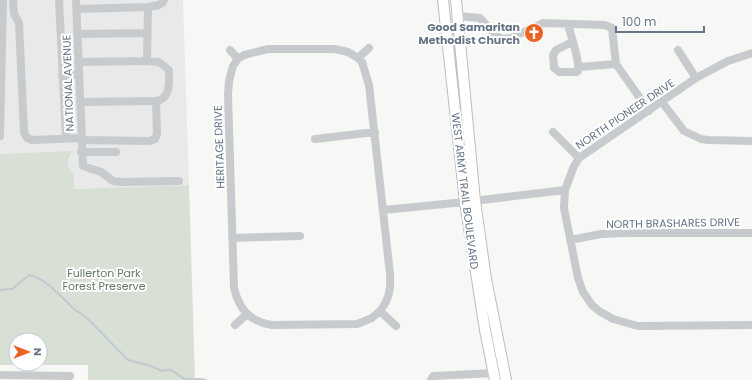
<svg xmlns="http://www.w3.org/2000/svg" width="752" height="380" font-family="Poppins,sans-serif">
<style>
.built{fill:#e8e9e8}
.green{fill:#d8e0d5;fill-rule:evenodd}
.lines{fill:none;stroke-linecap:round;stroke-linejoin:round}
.stream{stroke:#c2cad0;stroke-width:2}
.major-casing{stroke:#babec2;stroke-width:12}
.minor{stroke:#c7cbce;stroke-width:8}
.major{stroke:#fff;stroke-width:10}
.labels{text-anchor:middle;stroke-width:4;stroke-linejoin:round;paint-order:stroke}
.poi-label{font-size:11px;font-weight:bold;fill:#657587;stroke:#fff;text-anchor:end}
.street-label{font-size:11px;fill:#657587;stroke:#fff}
.park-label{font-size:11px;fill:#637961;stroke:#fff}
</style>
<rect width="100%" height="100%" fill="#f7f8f5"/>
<path class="built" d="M0 0H183L189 185 74 189 73 174 68 167V162L72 152 0 154Z"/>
<path class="green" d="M73 151C67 160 65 167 74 174V189L189 185 195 380H88V365H0V154ZM16 340H40V364H16Z"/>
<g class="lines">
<path class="stream" d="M0 290 12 289 29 275C46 278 62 298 75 310L77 311 88 319 128 360 151 366 162 371C175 366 176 377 186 379 192 380 199 378 206 380"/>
<g class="major-casing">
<path id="major" d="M443 0 465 202 485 330 495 380
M456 0 475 201 486 279 506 380"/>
</g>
<path class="minor" d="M13 0 14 14 19 23 24 132 27 138 32 140 81 138
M59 0 66 139
M76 0 83 166 101 172 113 181 122 182 179 181
M77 9 148 7
M457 16 480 18 495 35 503 39 511 38 543 23 605 25 612 28 616 64 649 111
M568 25C571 35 580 62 578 71L577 72H559L554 68 553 55 556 50 572 42
M78 34 147 33
M230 50 238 59
M678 50 696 78
M358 58 369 48
M78 62 147 61
M579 67 616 64
M62 75 79 74
M80 102 156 101
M662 102 684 131 701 139 708 140 752 141
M553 132 579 158
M0 136 3 0
M315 139 375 132
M81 140 149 141 155 139 157 134 156 101C171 99 169 82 169 70L159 62 147 61 148 7C154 6 162 6 164 0
M81 152H116
M565 190 564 208 578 278 583 292 592 305 599 311 613 319 638 326 752 325
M383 210 465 202 565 190 574 166 579 158 696 78 728 61 752 53
M232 238 300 236
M570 240 601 234 626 233H752
M380 311C389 300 391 289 390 274L369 85 362 62 358 58 348 52 335 49H268L244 55 238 59 233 66 229 81 228 95 234 288C239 309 249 321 272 325L357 324 372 318 380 311 396 326
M235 325 247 314
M0 375 70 376
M431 380 433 376 493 373"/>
<use href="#major" class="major"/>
</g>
<defs>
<g id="church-disc" transform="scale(1)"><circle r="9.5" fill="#eb6222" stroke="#fff"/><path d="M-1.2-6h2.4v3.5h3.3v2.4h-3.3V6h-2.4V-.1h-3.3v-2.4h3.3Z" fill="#fff"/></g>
</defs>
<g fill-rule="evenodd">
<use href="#church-disc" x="534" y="33"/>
</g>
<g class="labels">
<g class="poi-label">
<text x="520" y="31">Good Samaritan<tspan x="520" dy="13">Methodist Church</tspan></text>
</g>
<g class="street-label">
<text transform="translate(68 83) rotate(-92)" y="4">NATIONAL AVENUE</text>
<text transform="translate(625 114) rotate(-34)" y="4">NORTH PIONEER DRIVE</text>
<text transform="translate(219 147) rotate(-92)" y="4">HERITAGE DRIVE</text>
<text transform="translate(465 191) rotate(83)" y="4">WEST ARMY TRAIL BOULEVARD</text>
<text transform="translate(673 223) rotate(-1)" y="4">NORTH BRASHARES DRIVE</text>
</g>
<g class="park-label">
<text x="104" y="277">Fullerton Park<tspan x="104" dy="13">Forest Preserve</tspan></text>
</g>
</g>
<g transform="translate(28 352) rotate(90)"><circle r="19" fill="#ffffff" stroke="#c1c8cf"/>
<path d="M0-3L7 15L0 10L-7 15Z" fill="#eb6222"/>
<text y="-6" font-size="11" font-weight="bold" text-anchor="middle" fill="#657587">N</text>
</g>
<path d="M616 26v6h88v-6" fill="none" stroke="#657587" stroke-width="2"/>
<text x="622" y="26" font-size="12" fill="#657587" stroke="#ffffff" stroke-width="3" paint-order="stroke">100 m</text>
</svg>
